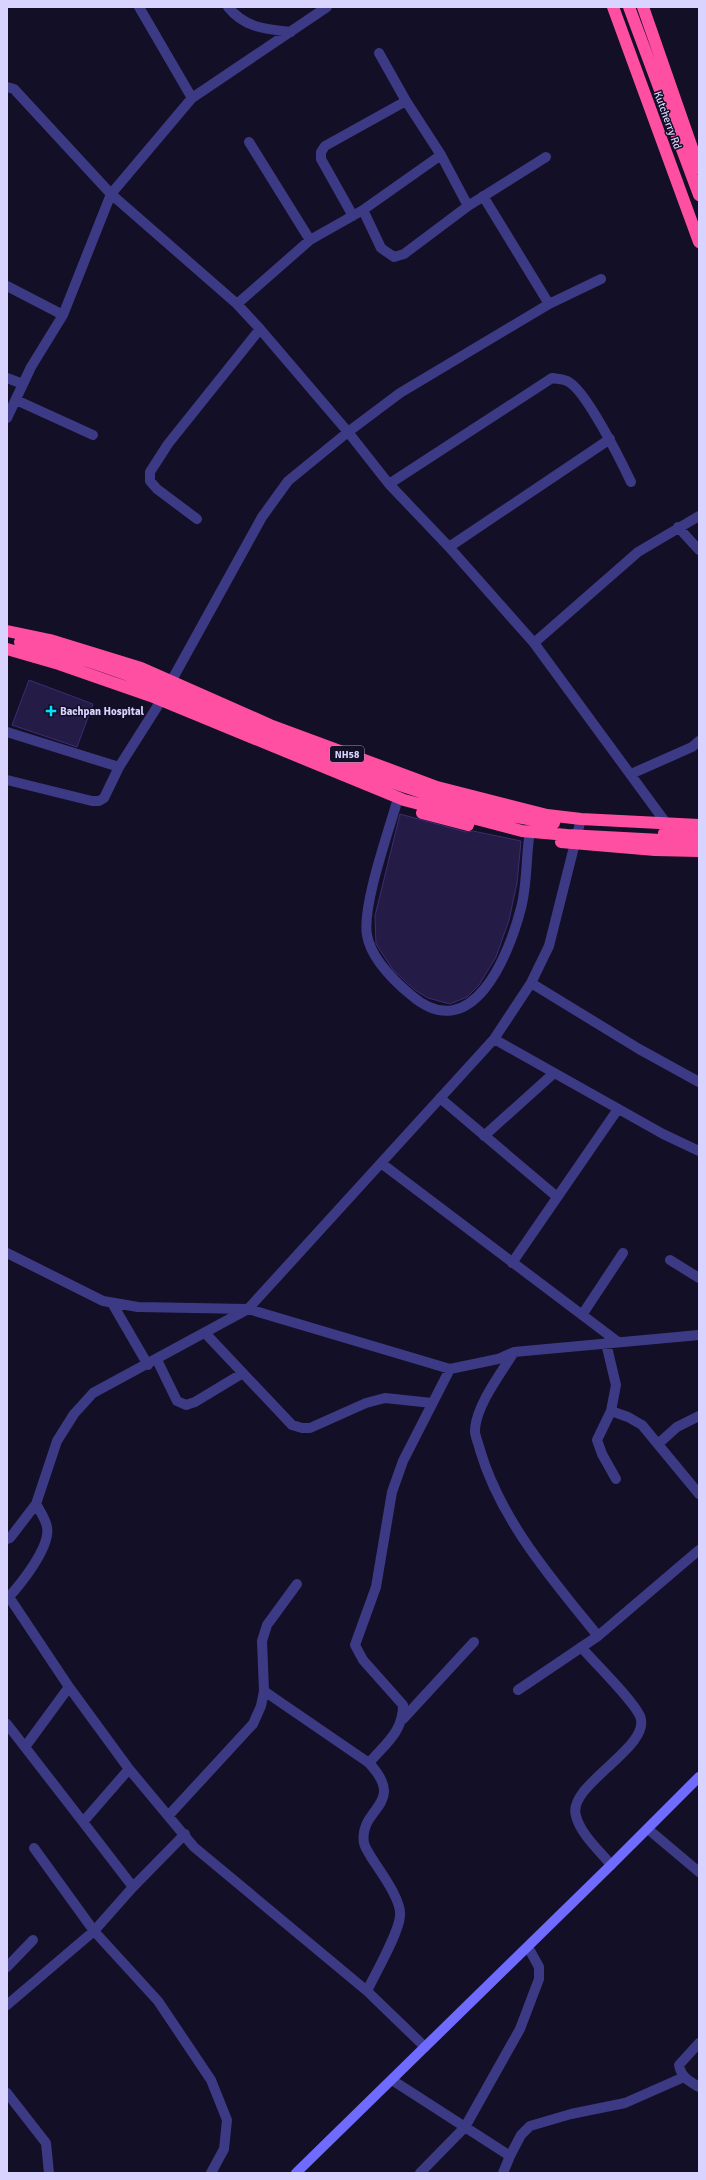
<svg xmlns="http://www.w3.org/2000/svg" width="706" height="2180" font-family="Signika,sans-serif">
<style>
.building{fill:#241b47;stroke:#3b2d73}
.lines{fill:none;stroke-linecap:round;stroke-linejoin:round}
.lane{stroke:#3d3a85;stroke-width:10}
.street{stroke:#3d3a85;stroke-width:10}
.secondary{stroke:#6f6bff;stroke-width:10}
.highway{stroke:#ff4fa3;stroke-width:12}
.poi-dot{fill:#00e5ff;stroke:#130f26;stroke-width:1.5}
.labels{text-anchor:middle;stroke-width:3;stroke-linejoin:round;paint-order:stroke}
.shield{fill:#130f26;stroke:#9e99be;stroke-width:1}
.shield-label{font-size:10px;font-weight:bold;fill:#d9d4ff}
.street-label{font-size:11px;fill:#d9d4ff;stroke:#130f26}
.poi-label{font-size:11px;font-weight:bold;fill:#d9d4ff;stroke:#130f26;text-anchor:start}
</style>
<rect width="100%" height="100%" fill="#130f26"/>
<path class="building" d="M29 680 93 704 77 747 12 725Z
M400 814 466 832 473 831 521 841 517 883 509 920 496 957 479 985 467 997 450 1004 428 998 415 990 393 970 376 944 375 916Z"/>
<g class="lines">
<path class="lane" d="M396 805C387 836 362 907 367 935 371 959 393 980 411 995 472 1048 509 955 521 908 527 886 526 860 529 838"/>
<path class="street" d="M139 7 192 98
M228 7C245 28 265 29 291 32
M327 7 192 98 111 194 237 304 260 329 348 432 389 484 449 547 534 643 666 823
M379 53 406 101 441 155
M7 87 14 89 111 194 63 315 31 367 7 418
M249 142 310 240
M483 196 549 304
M363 210 381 248 394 257 404 254 468 206 546 157
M353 216 321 159V152L325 146 406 101
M7 286 63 315
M237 304 310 240 363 210 441 155 468 206
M7 378 23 384
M16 400 93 435
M389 484 552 378C557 379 563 379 567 381 585 388 622 463 631 482
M197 519 157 489 150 481V472L168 444 260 329
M678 527 699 550
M449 547 610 439
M534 643 638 552 699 516
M7 732 119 767
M631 774 692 747 699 741
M7 780 92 801H99L104 798 119 767 157 707 262 517 288 481 348 432 400 393 549 304 601 279
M531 983 639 1049 699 1082
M494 1039 663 1134 699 1151
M440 1098 556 1196
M484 1136 554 1073
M381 1163 618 1342
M7 1253 103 1301 138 1307 248 1309 494 1039 531 983 549 946 581 819
M670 1260 699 1278
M512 1263 618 1109
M112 1303 148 1365
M582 1315 623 1253
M206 1334 292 1425 302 1428H310L366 1403 385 1398 432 1403
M606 1343 616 1385 611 1411 597 1440 602 1454 616 1479
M514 1352C501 1373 477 1404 475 1429 474 1435 479 1444 480 1450 501 1521 552 1579 598 1636
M157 1360 177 1401 186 1405 195 1402 243 1373
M611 1411 628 1417 642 1425 699 1494
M658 1444 677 1427 699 1416
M7 1539 10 1538 36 1504 57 1441 74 1414 93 1393 248 1309 450 1369 498 1359 514 1352 699 1335
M9 1597 69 1687 129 1769 194 1847 367 1991C375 1974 399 1933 400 1916 402 1900 380 1871 371 1857 369 1853 365 1848 364 1843 358 1808 408 1805 369 1763L264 1691
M7 1599C20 1585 51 1547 47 1527 46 1520 40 1511 36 1504
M581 1647C595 1663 633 1700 640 1716 653 1747 566 1785 576 1816 581 1835 600 1851 611 1865
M518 1690 598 1636 699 1550
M403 1719 474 1642
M7 1724 83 1822 129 1769
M25 1747 69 1687
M369 1763C386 1743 403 1732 403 1705L363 1660 355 1645 376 1587 392 1492 403 1461 450 1369
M169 1815 253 1724 261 1706 264 1691 262 1641 267 1625 297 1584
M83 1822 133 1887
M648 1829 699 1872
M34 1848 94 1931 158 2001 211 2080 227 2120 224 2149 211 2173
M7 1967 33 1940
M367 1991 425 2047
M7 2005 94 1931 133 1887 185 1834
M699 2043 679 2065C681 2077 689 2081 699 2087
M392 2080 510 2156 503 2173
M7 2093 46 2143 49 2173
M510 2156 521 2135 530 2126 571 2114 625 2103 684 2077
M420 2173 465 2127 520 2029 539 1979V1967L528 1947"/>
<path class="secondary" d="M296 2173 611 1865 699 1777"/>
<path class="highway" d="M613 7 699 242
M629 7 699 195
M643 7 699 168
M7 631 50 640 141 668 270 725 437 787 547 815 581 819 699 825
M20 642C203 685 365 799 554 823
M7 649 59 664 151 696 404 800 522 831 567 835 699 842
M422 813 468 825
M664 833H699
M561 842 655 850 699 851"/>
</g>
<path class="poi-dot" d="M49 705h4v4h4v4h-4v4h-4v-4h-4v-4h4z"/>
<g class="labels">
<rect class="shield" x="330" y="746" width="34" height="16" rx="3"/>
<g class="shield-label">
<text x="347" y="758">NH58</text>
</g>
<g class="street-label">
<text transform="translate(668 120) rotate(70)" y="4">Kutcherry Rd</text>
</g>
<g class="poi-label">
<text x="60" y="715">Bachpan Hospital</text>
</g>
</g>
<rect width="706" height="2180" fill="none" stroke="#d9d4ff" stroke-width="16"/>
</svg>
